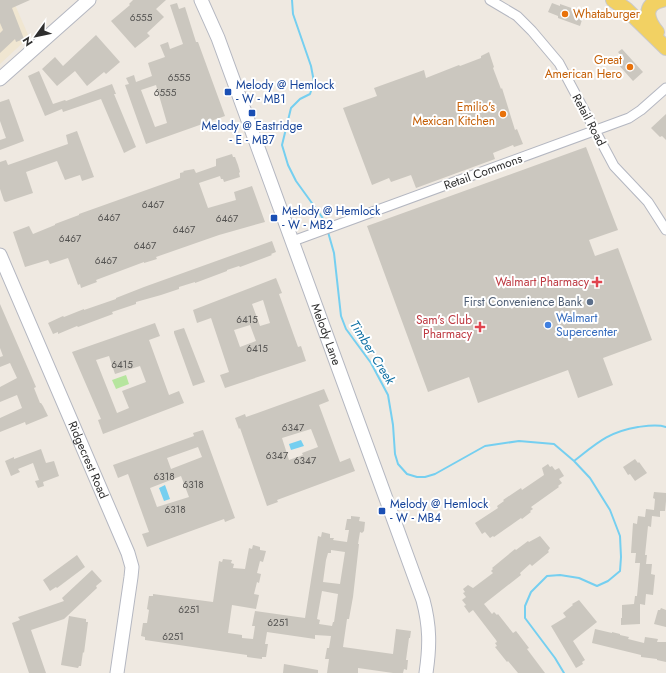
<svg xmlns="http://www.w3.org/2000/svg" width="666" height="673" font-family="Jost,sans-serif">
<style>
.education{fill:#f0e6d1}
.green{fill:#b6e59e}
.water{fill:#75cff0}
.lines{fill:none;stroke-linecap:round;stroke-linejoin:round}
.stream{stroke:#75cff0;stroke-width:2}
.building{fill:#cbc7bf;fill-rule:evenodd}
.street-casing{stroke:#b4b7c1;stroke-width:11}
.secondary-casing{stroke:#b4b7c1;stroke-width:15}
.primary-casing{stroke:#c9c9c9;stroke-width:16}
.street{stroke:#fff;stroke-width:9}
.secondary{stroke:#fff;stroke-width:13}
.primary{stroke:#f2d163;stroke-width:14}
.food-dot{fill:#e8710a;stroke:#fff;stroke-width:1.5}
.transit-dot{fill:#1a4fb4;stroke:#fff;stroke-width:1.5}
.health-dot{fill:#e0444e;stroke:#fff;stroke-width:1.5}
.service-dot{fill:#5c6f8a;stroke:#fff;stroke-width:1.5}
.shop-dot{fill:#3f7fe0;stroke:#fff;stroke-width:1.5}
.labels{text-anchor:middle;stroke-width:4;stroke-linejoin:round;paint-order:stroke}
.number-label{font-size:10px;fill:#555452}
.food-label{font-size:12px;fill:#c56008;stroke:#fff;text-anchor:end}
.transit-label{font-size:12px;fill:#164399;stroke:#fff;text-anchor:start}
.street-label{font-size:12px;fill:#2e2e2e;stroke:#fff}
.health-label{font-size:12px;fill:#be3a42;stroke:#fff;text-anchor:end}
.service-label{font-size:12px;fill:#4e5e75;stroke:#fff;text-anchor:end}
.shop-label{font-size:12px;fill:#366cbe;stroke:#fff;text-anchor:start}
.water-label{font-size:13px;font-style:italic;fill:#0d6fa3;stroke:#fff}
</style>
<rect width="100%" height="100%" fill="#efe9e1"/>
<path class="education" d="M0 0H13L29 37 0 64Z"/>
<path class="green" d="M126 375 129 384 116 389 112 380Z"/>
<path class="water" d="M301 440 304 446 291 450 289 444Z
M165 485 170 499 164 501 159 488Z"/>
<g class="lines">
<path class="stream" d="M292 0 293 14 311 66 314 82 310 94 300 99 291 108 282 145 288 165 296 181 322 217 326 226
M328 232 334 253 341 316 346 329 371 363 388 395 393 425 395 454 398 464 407 474 417 477H425L435 474 485 446 519 441 554 444 574 461 590 478 610 510 620 536 621 557 620 571 608 581 597 586 579 578 560 575 547 576 531 592 525 606V618L555 658 564 673
M574 461C597 443 608 432 638 427 646 426 657 424 666 427"/>
</g>
<path class="building" d="M0 0H30L12 8 24 39 16 42 15 39 0 53V33L3 30 0 23Z
M133 0H166L156 9 164 17 147 33 150 36 135 48 111 21 130 5 129 4Z
M177 3 179 9 185 7 196 42H198L225 116 146 144 125 85 129 84 126 78 134 75 136 82 152 76 148 63 165 57 160 45 168 42 170 49 183 44 170 5ZM156 85 167 123 155 127 141 90Z
M552 3 560 6V4L580 11 578 15 583 17 580 26 558 18V16L548 12Z
M96 35 120 62 106 74 104 72 87 86 75 71 57 86 42 69 55 57 63 66Z
M622 49 643 72 633 81 616 62 622 57 618 52Z
M489 52 494 67 493 68 501 89 502 88 515 130 517 129 523 144 514 147 513 145 493 153 495 159 416 188 411 175 391 182 389 178 372 185 343 108 377 96 374 88 424 70 426 78 459 65 460 66 481 58V56Z
M39 71 53 104 65 100 66 101 112 84 116 94H114L136 147 124 153 101 99 63 112 62 109 45 116 28 76Z
M9 99 24 141 0 150V140L6 138 0 121V102Z
M666 114V140L662 136 660 137 651 128Z
M77 131 94 177 82 181 80 175 65 180 57 161 26 172 33 193 6 202 4 201 0 189V162L6 160 8 165 68 144 66 135Z
M586 147 618 230 589 240 595 256 618 248 652 340 603 358 613 385 578 398 568 370 478 403 469 377 428 392 367 226Z
M232 154 233 157H235L238 165 240 172 239 173 240 177 224 182 223 179H221L220 176 199 183 208 208 236 200 234 192 252 186 265 222 219 235 156 257 157 259 144 263V262L96 280 97 282 81 288 80 284 78 285 68 258 50 264 48 260 25 267 13 232 29 226 33 234 55 225V224L79 215V214L180 178V173L184 172 183 171 194 169 196 173 216 166V159Z
M272 241 276 252 271 254 272 255 240 267 239 266 227 270V271L195 283V282L179 287V289L161 295 136 302V304L112 312 113 314 78 327 77 326 58 334V332L53 334 48 323 63 316 64 317 84 309V310L116 299V298L144 287Z
M276 278 282 293 279 294 298 347 301 346 306 361 225 388 220 375 229 372 211 318 197 323 193 310ZM263 300 270 323 260 326 252 304ZM250 325 256 341 240 347 234 330Z
M0 304 36 387 34 388 40 403H41L43 406 48 416 26 425 25 422 0 432V418L22 408 17 395 0 402V387L17 378 10 363 0 367V357L3 356 0 348Z
M155 323 160 336 149 340 169 395 179 391 184 403 103 434 98 420 101 419 72 352ZM109 356 115 374 140 366 146 382 122 391 129 408 117 413 96 360Z
M184 328 205 382 193 386 174 333V331Z
M324 389 329 401 319 405 340 462 350 458 355 471 277 500 278 502 267 506 240 428 239 429 235 418 245 414 246 417ZM311 429 318 447 302 453 303 455 289 460 282 438Z
M203 430 235 518 225 522 224 519 147 547 142 534 149 532 128 474 118 478 113 465 194 436 193 433ZM198 447 202 457 171 469 167 458ZM181 476 189 497 157 507 150 488Z
M41 449 46 463 54 461 59 476 43 482 44 486 38 488 35 481 39 480 33 463 18 469 20 472 11 476 5 461 14 457V459Z
M635 459 638 463 639 462 647 473 635 481 630 474 628 475 623 467Z
M548 464 550 467 552 466 555 470 559 468 564 476 559 479 562 483 558 486 559 487 531 507 533 509 530 511 531 512 522 519 521 518 494 537 493 536 490 538 485 532 482 534 475 523 498 508 497 506 504 501 503 500 521 488 522 490 544 475 542 468Z
M654 492 666 493V501L665 511H660V517L652 516 651 527 648 526 645 555H647L646 564H652L651 574 655 575 653 595 646 594 645 605 640 604V624L621 625V618H622V605L634 604 635 596H637L640 563H635L636 553H631L633 523 637 524 638 516 645 517 646 509 654 510 655 499 653 498Z
M351 516 360 517 359 521 365 522 364 531 362 533 360 532 358 544H359L353 597 349 619H347L343 647 393 654 396 629 411 631 410 638H409L406 660H408L407 670 404 669 403 673H393L358 668V673H327L329 659H325L327 648H329L331 636 315 635V639L267 632 265 644H268L266 657H262V659L247 657V655L145 640V637L141 636 143 623H147L149 610 147 609 149 596H153V594L213 602 219 561 222 562 223 559 232 560 231 563 234 564 233 568 245 569 249 548 252 549 253 545 260 547V550L266 551 263 562 260 561 257 573 261 574 259 583 257 582 254 594 259 595 256 609 232 605 228 633 242 635V638L253 639 255 626H252L255 611 305 618 318 536 321 537 322 532 330 534V538H334L333 540 347 542 349 530H345L347 519H351ZM331 550 345 552 340 584 323 582 326 560 328 553H331ZM322 591 338 594 334 622H333L332 626 319 624 320 620 317 619Z
M540 536 550 548 548 551 549 552 532 566 530 564 520 573 521 575 484 604 492 614 494 612 497 615 498 614 513 633 516 631 529 648 527 649 545 673H518L508 661 507 662 495 647 497 646 495 643 497 642 496 640 473 610 469 613 464 606 466 605 462 600 466 597 463 593 465 592 463 589 468 585 473 588 493 573 491 571 493 569 492 568 515 549 516 550 528 541 529 542Z
M77 555 85 567 57 588 56 587 50 591 43 580Z
M92 570 102 581 96 586 97 588 64 619 31 630 46 673H29L12 623 20 620 18 617 64 601 62 598Z
M579 600 597 622 573 641 585 660 582 662 583 664 576 668 551 626 566 617 563 613 573 605 572 604Z
M661 608 666 610V627L654 624 658 610H660Z
M69 616 86 619V622H88L84 653 83 652 81 666H79L78 668 61 665Z
M595 629 612 633V632L620 634V635L629 637 628 639 644 643 645 637 658 639 657 642H666V662L657 660V659L641 657V655L592 643Z
M284 664 318 670V673H283Z"/>
<g class="lines">
<g class="street-casing">
<path id="street" d="M490 0 517 16 532 31 559 63 614 166 648 202 666 230
M293 241 629 118 641 110 666 88"/>
</g>
<g class="secondary-casing">
<g id="secondary">
<path id="s1" d="M201 0 218 38 423 600C430 626 430 646 426 673"/>
<path d="M0 79 89 0"/>
<path id="s2" d="M0 255 128 553 132 567 131 577 117 673"/>
</g>
</g>
<g class="primary-casing">
<path id="primary" d="M613 0 626 9 666 48
M657 32C647 20 642 5 662 0"/>
</g>
<use href="#street" class="street"/>
<use href="#secondary" class="secondary"/>
<use href="#primary" class="primary"/>
</g>
<g class="food-dot">
<circle cx="565" cy="14" r="4"/>
<circle cx="630" cy="67" r="4"/>
<circle cx="503" cy="114" r="4"/>
</g>
<g class="transit-dot">
<rect x="224" y="88" width="8" height="8" rx="2"/>
<rect x="248" y="109" width="8" height="8" rx="2"/>
<rect x="270" y="214" width="8" height="8" rx="2"/>
<rect x="378" y="507" width="8" height="8" rx="2"/>
</g>
<g class="health-dot">
<path d="M595 276h4v4h4v4h-4v4h-4v-4h-4v-4h4z"/>
<path d="M478 321h4v4h4v4h-4v4h-4v-4h-4v-4h4z"/>
</g>
<circle class="service-dot" cx="590" cy="302" r="4"/>
<circle class="shop-dot" cx="548" cy="325" r="4"/>
<g class="labels">
<g class="number-label">
<text x="141" y="21">6555</text>
<text x="179" y="81">6555</text>
<text x="165" y="96">6555</text>
<text x="153" y="208">6467</text>
<text x="109" y="221">6467</text>
<text x="227" y="222">6467</text>
<text x="184" y="233">6467</text>
<text x="70" y="242">6467</text>
<text x="145" y="249">6467</text>
<text x="106" y="264">6467</text>
<text x="247" y="323">6415</text>
<text x="257" y="352">6415</text>
<text x="122" y="368">6415</text>
<text x="293" y="431">6347</text>
<text x="277" y="459">6347</text>
<text x="305" y="464">6347</text>
<text x="164" y="480">6318</text>
<text x="193" y="488">6318</text>
<text x="175" y="513">6318</text>
<text x="189" y="613">6251</text>
<text x="278" y="626">6251</text>
<text x="173" y="640">6251</text>
</g>
<g class="food-label">
<text x="573" y="18" text-anchor="start">Whataburger</text>
<text x="622" y="64">Great<tspan x="622" dy="14">American Hero</tspan></text>
<text x="495" y="111">Emilio's<tspan x="495" dy="14">Mexican Kitchen</tspan></text>
</g>
<g class="transit-label">
<text x="236" y="89">Melody @ Hemlock<tspan x="236" dy="14">- W - MB1</tspan></text>
<text x="252" y="130" text-anchor="middle">Melody @ Eastridge<tspan x="252" dy="14">- E - MB7</tspan></text>
<text x="282" y="215">Melody @ Hemlock<tspan x="282" dy="14">- W - MB2</tspan></text>
<text x="390" y="508">Melody @ Hemlock<tspan x="390" dy="14">- W - MB4</tspan></text>
</g>
<g class="street-label">
<text transform="translate(589 120) rotate(62)" y="4">Retail Road</text>
<text transform="translate(483 172) rotate(-20)" y="4">Retail Commons</text>
<text dy="4" stroke="none"><textPath href="#s1" startOffset="357">Melody Lane</textPath></text>
<text dy="4" stroke="none"><textPath href="#s2" startOffset="223">Ridgecrest Road</textPath></text>
</g>
<g class="health-label">
<text x="589" y="286">Walmart Pharmacy</text>
<text x="472" y="324">Sam's Club<tspan x="472" dy="14">Pharmacy</tspan></text>
</g>
<g class="service-label">
<text x="582" y="306">First Convenience Bank</text>
</g>
<g class="shop-label">
<text x="556" y="322">Walmart<tspan x="556" dy="14">Supercenter</tspan></text>
</g>
<g class="water-label">
<text transform="translate(373 352) rotate(58)" y="5">Timber Creek</text>
</g>
</g>
<g transform="translate(36 36) rotate(237)" stroke="#ffffff" stroke-width="3" paint-order="stroke">
<path d="M0-3L7 15L0 10L-7 15Z" fill="#2e2e2e"/>
<text y="-6" font-size="11" font-weight="bold" text-anchor="middle" fill="#2e2e2e">N</text>
</g>
</svg>
